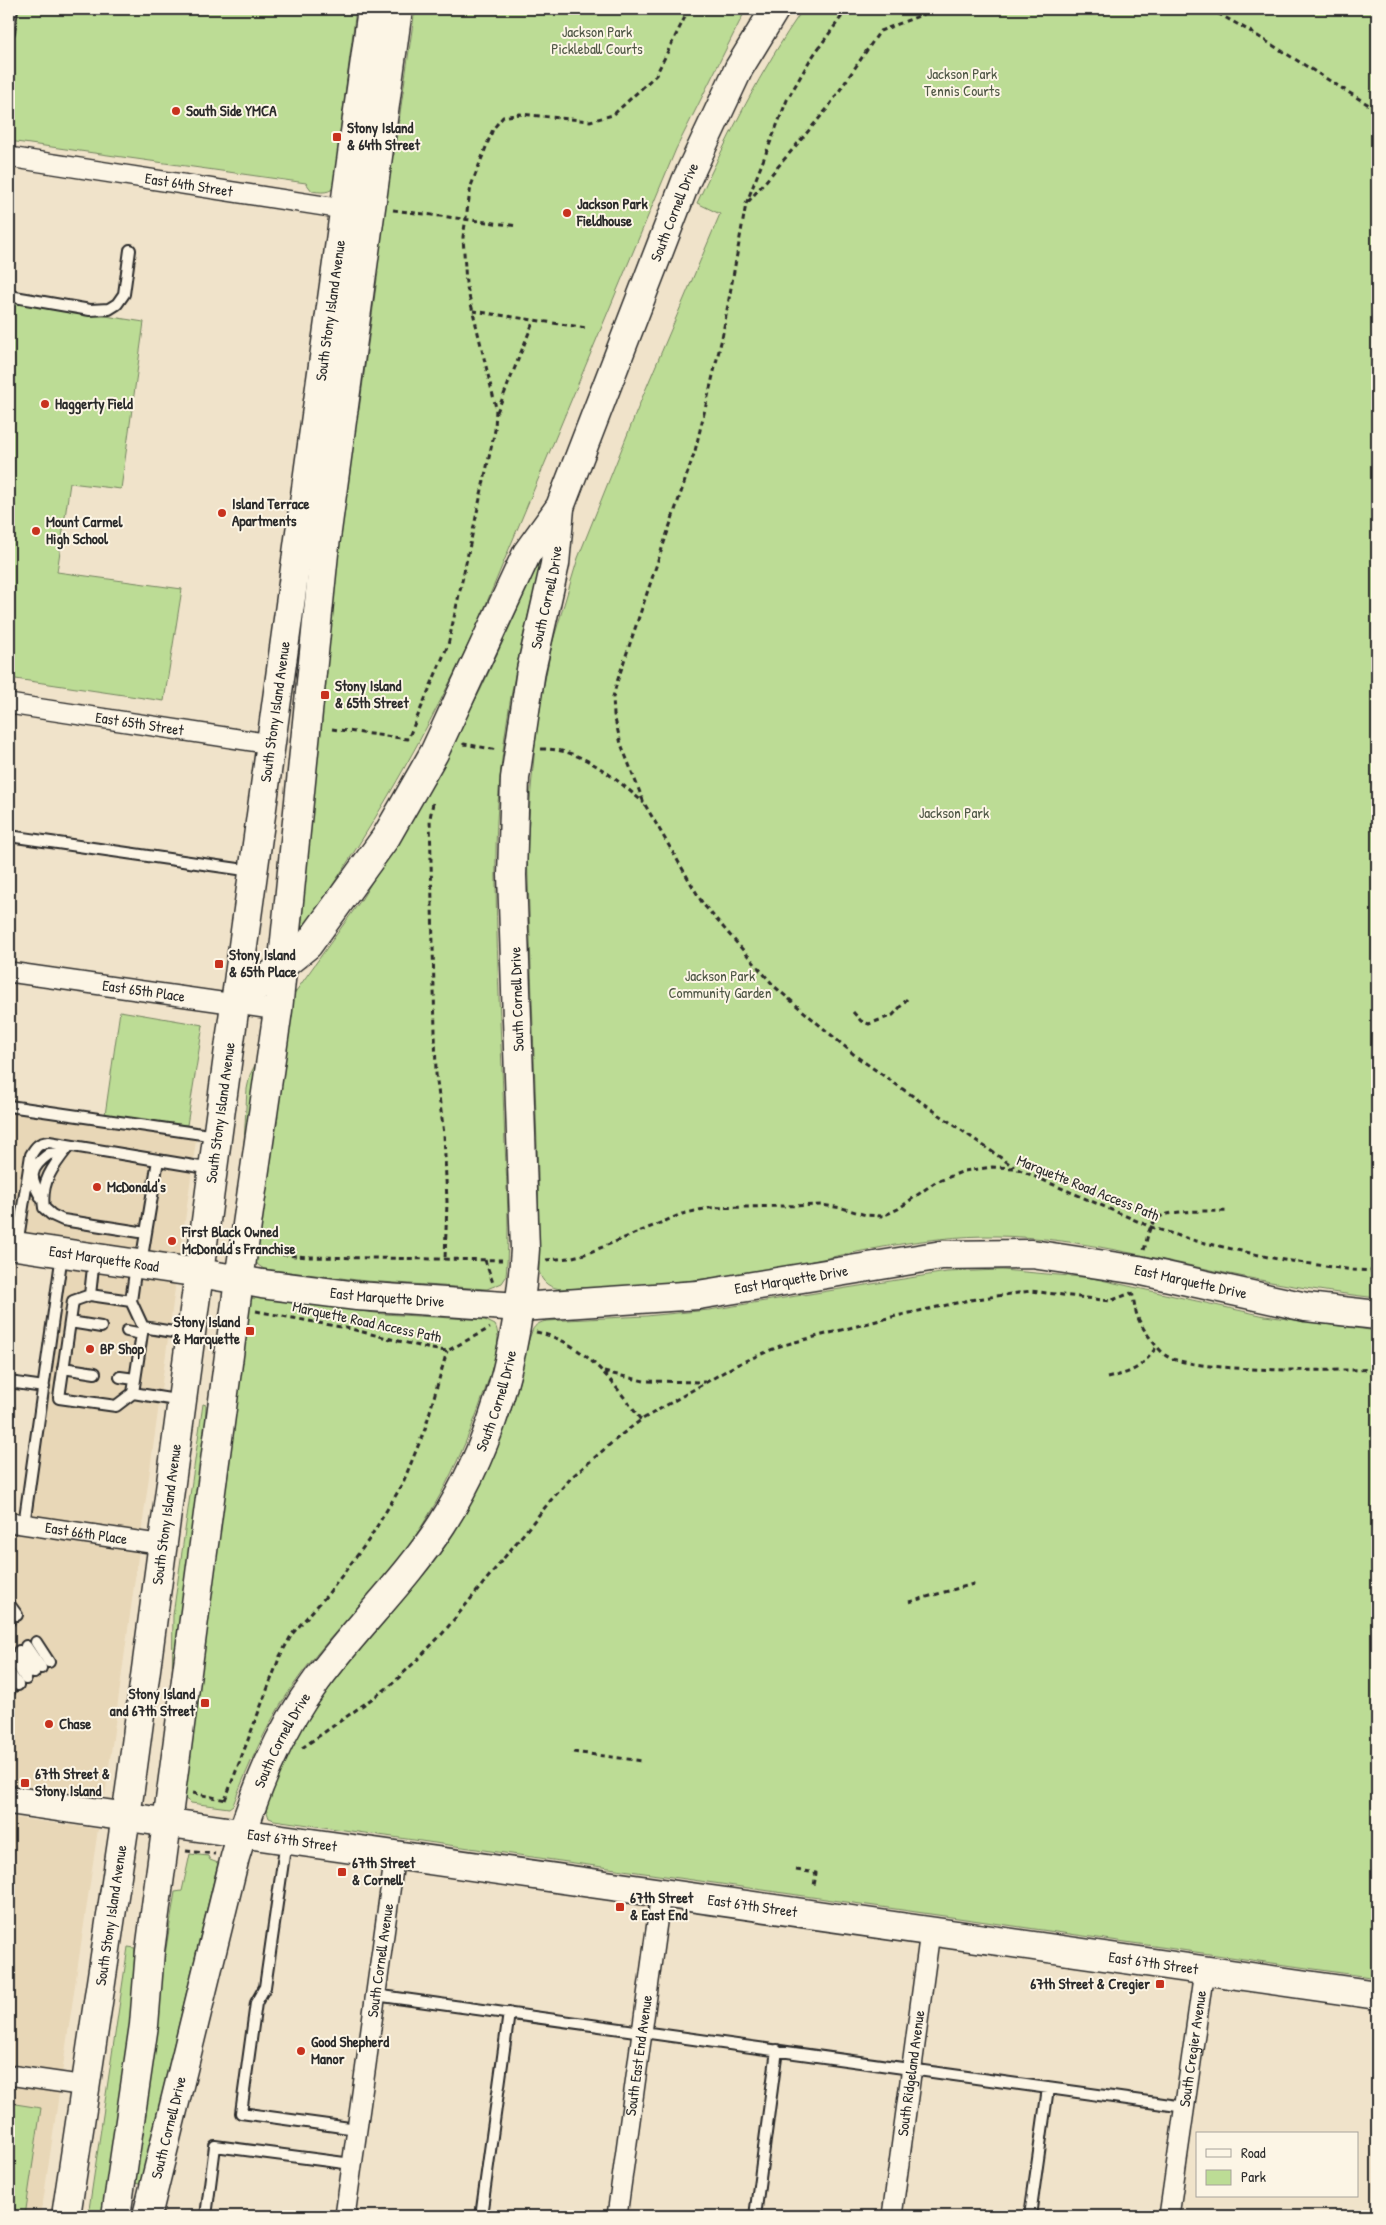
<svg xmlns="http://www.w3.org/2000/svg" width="1386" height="2225" font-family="'Patrick Hand',sans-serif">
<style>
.built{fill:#e8d7b7}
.green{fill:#bcdc95;stroke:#748460}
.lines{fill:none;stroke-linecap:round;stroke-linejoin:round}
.lane-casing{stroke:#2b2b2b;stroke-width:14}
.street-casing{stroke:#2b2b2b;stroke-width:22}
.secondary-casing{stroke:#2b2b2b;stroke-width:31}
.highway-casing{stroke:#2b2b2b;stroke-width:31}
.path{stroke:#2b2b2b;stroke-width:3;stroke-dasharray:5 4;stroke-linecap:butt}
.lane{stroke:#fcf5e5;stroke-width:10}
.street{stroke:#fcf5e5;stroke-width:19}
.secondary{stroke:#fcf5e5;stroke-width:28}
.highway{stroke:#fcf5e5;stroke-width:28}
.poi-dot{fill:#c8321e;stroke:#fcf5e5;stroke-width:2}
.labels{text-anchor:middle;stroke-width:4;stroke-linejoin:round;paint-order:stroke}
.park-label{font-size:15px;fill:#4f5746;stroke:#fcf5e5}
.poi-label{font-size:15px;font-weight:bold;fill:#2b2b2b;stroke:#fcf5e5;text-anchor:start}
.street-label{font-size:15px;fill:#2b2b2b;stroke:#fcf5e5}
</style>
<rect width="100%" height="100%" fill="#f0e3ca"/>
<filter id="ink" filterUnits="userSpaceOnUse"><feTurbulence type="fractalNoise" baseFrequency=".02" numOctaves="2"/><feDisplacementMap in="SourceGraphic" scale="10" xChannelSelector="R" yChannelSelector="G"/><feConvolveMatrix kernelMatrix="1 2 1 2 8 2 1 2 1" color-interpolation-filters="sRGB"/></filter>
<g filter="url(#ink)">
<path class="built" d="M12 1106 197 1133 180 1257 9 1232V1127Z
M61 1266 176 1281 105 1796 9 1783V1509L26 1512Z
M9 1817 98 1829 41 2216H9Z"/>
<path class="green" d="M9 9H356L338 148 342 155C338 178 341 197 312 191L306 183 9 141Z
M415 9H746L676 149 479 621C429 730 370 834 301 931L299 930 349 425 359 410 378 272 372 264 386 162 394 155Z
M803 9H1377V1298C1318 1291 1260 1281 1202 1268 1134 1254 1067 1237 997 1236 921 1235 847 1255 772 1269 703 1281 633 1287 562 1289 550 1288 542 1283 539 1271L538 1173 527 849 531 788 538 716 552 644 578 558 642 398 720 214 697 203C728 136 761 70 803 9Z
M9 301 144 322 121 489 70 483 57 572 182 589 164 701 9 678Z
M541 558 543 560C512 667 494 773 496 884 497 971 502 1058 505 1145 507 1188 510 1233 506 1277L502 1283 487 1289 366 1281 264 1269 258 1265 254 1259 291 998 361 900 429 788 481 689Z
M120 1011 203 1025 187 1125 105 1115Z
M260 1055 242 1180 247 1089 250 1075Z
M1002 1270 1092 1278 1265 1316 1377 1331V1978L274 1820 269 1818 266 1809 267 1799C285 1758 307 1716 335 1681 381 1622 436 1571 470 1504 489 1469 504 1434 515 1397 522 1375 524 1351 532 1331 535 1324 541 1322 547 1321L646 1316 709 1310 947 1272Z
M255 1297 383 1314 485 1320 495 1325C503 1338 492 1370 487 1384 467 1446 440 1504 401 1556 366 1602 322 1642 290 1690 266 1726 248 1766 233 1805L229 1808 191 1803 184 1798 248 1301Z
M203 1404 206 1405 204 1475 172 1693 173 1615Z
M190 1854 208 1856 210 1860 218 1863 140 2184 129 2182 175 1892 182 1891Z
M128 1947 135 1948 131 2036 102 2216H88Z
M9 2103 41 2108 25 2216H9Z"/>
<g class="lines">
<g class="lane-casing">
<path id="lane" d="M9 32 12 9
M9 296 90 310 109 309 117 304 124 294 130 250
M9 836 252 871
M9 1106 216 1136
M69 1146C54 1165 40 1182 44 1208L52 1215 63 1220 146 1233
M42 1199C30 1178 27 1170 49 1154L63 1153
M17 1245 31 1155C36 1146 39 1143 49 1142L212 1169
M141 1263 158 1160
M90 1295 94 1258
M131 1301 136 1265
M70 1322 101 1327
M127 1331 142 1334
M63 1368 95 1373
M120 1377 135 1379
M9 1382 44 1387
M133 1393 143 1327
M182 1401 133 1393 116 1406 59 1398 73 1301 90 1295 131 1301 143 1327 191 1335
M24 1525 62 1254
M9 1604 17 1615
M9 1620V1621
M36 1642 49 1662
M26 1646 41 1668
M19 1651 34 1673
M12 1657 26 1679
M9 1672 18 1685
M9 1688 10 1690
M286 1841 265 1987 256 2003 241 2113 357 2129
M375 1995 1185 2107
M206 2216 215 2146 352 2164
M481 2216 509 2013
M755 2216 777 2050
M1030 2216 1048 2088"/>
</g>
<g class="street-casing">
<g id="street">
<path id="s1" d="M9 157 356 211"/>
<path id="s2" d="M9 704 271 744"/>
<path id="s3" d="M9 972 278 1010"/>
<path id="s4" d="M9 1522 164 1545"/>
<path d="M9 2075 86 2086"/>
<path id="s5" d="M345 2216 395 1855"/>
<path id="s6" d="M617 2216 661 1893"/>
<path id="s7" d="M892 2216 930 1932"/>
<path id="s8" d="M1169 2216 1204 1971"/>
</g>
</g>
<g class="secondary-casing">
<g id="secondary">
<path id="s9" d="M235 1004 372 9"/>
<path id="s10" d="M9 1245 200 1273 262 1284 357 1296 520 1307 698 1295 942 1255 1032 1254 1138 1270 1306 1307 1377 1315"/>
<path id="s11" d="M9 1800 1377 1995"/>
<path d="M116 2216 144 2025 150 1951 239 1280 278 1010 324 553 398 9"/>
</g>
</g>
<g class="highway-casing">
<g id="highway">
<path id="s12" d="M66 2216 130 1789 235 1004 308 945 386 837 434 753 527 553 560 507 686 181 739 68 775 9"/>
<path id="s13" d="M147 2216 235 1857C254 1794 277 1733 317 1680 357 1626 406 1580 442 1524 495 1441 519 1346 525 1249L512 875 515 778 531 670 555 564 560 508"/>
</g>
</g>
<path class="path" d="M847 9 810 60 787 100 746 204 722 338 695 451 617 682 613 697 614 715 621 744 644 803 703 904 775 987 857 1057 1014 1167
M1210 9 1248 30 1377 110
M748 202 827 109 880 31 924 14 927 9
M393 210 518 226
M473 311 587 328
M497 412 534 320
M332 729 408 739 448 645 495 430 496 408 466 283 463 237 471 186 493 129 503 117 520 114 590 121 613 115 656 75 689 9
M463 745 464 744 498 750
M541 749C582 748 615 778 644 803
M433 803 430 818 436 1074 444 1134 447 1202 445 1259
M853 1012 861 1021 869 1024 893 1015 907 999
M1144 1250C1147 1241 1148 1228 1155 1220 1168 1208 1211 1212 1229 1211
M264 1253 308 1257 502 1260
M485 1260 493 1283
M546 1260 569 1258 588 1253 682 1214 708 1208 822 1205 842 1208 866 1215 883 1216 898 1209 934 1183 964 1171 992 1167 1015 1168 1151 1227 1192 1240 1277 1259 1353 1270 1377 1271
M1132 1292C1134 1300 1135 1311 1138 1318 1143 1330 1156 1347 1165 1355 1187 1373 1343 1371 1377 1369
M256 1311 351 1329 431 1349 447 1351 490 1328
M536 1332C585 1342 613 1382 641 1420
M604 1372 644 1381 705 1382
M1107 1378C1133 1372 1142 1368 1157 1346
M909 1602 977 1583
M302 1748 390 1686 416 1661 443 1633 551 1500 573 1476 621 1435 641 1420 736 1365 780 1346 896 1316 970 1300 1031 1291 1110 1301 1131 1293
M573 1752 643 1761
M193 1793 226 1800
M225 1800 280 1656 292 1634 328 1594 368 1541 402 1485 425 1429 447 1351
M186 1851 215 1854
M796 1870 816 1873 814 1886"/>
<use href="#lane" class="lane"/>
<use href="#street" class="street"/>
<use href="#secondary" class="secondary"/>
<use href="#highway" class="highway"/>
</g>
</g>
<g class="poi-dot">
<circle cx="176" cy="111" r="5"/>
<rect x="332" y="132" width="10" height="10" rx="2.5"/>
<circle cx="567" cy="213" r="5"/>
<circle cx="45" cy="404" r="5"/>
<circle cx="222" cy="513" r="5"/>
<circle cx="36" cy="531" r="5"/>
<rect x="320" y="690" width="10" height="10" rx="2.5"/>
<rect x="214" y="959" width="10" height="10" rx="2.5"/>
<circle cx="97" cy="1187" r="5"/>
<circle cx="172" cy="1241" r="5"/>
<rect x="245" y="1326" width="10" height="10" rx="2.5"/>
<circle cx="90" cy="1349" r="5"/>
<rect x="200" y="1698" width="10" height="10" rx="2.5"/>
<circle cx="49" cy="1724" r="5"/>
<rect x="20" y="1778" width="10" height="10" rx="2.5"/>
<rect x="337" y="1867" width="10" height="10" rx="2.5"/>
<rect x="615" y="1902" width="10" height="10" rx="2.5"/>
<rect x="1155" y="1979" width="10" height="10" rx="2.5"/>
<circle cx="301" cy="2051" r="5"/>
</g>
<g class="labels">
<g class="park-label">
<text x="597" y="37">Jackson Park<tspan x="597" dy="17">Pickleball Courts</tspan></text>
<text x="962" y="79">Jackson Park<tspan x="962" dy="17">Tennis Courts</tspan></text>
<text x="954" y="818">Jackson Park</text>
<text x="720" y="981">Jackson Park<tspan x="720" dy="17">Community Garden</tspan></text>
</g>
<g class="poi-label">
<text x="186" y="116">South Side YMCA</text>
<text x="347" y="133">Stony Island<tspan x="347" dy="17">&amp; 64th Street</tspan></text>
<text x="577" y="209">Jackson Park<tspan x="577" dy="17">Fieldhouse</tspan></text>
<text x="55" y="409">Haggerty Field</text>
<text x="232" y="509">Island Terrace<tspan x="232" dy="17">Apartments</tspan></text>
<text x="46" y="527">Mount Carmel<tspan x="46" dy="17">High School</tspan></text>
<text x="335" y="691">Stony Island<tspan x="335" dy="17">&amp; 65th Street</tspan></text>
<text x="229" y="960">Stony Island<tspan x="229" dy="17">&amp; 65th Place</tspan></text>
<text x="107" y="1192">McDonald's</text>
<text x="182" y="1237">First Black Owned<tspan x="182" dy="17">McDonald's Franchise</tspan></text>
<text x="240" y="1327" text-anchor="end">Stony Island<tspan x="240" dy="17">&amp; Marquette</tspan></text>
<text x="100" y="1354">BP Shop</text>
<text x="195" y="1699" text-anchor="end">Stony Island<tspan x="195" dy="17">and 67th Street</tspan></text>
<text x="59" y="1729">Chase</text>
<text x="35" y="1779">67th Street &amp;<tspan x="35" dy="17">Stony Island</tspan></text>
<text x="352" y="1868">67th Street<tspan x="352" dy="17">&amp; Cornell</tspan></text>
<text x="630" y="1903">67th Street<tspan x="630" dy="17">&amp; East End</tspan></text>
<text x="1150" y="1989" text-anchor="end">67th Street &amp; Cregier</text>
<text x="311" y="2047">Good Shepherd<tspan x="311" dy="17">Manor</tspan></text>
</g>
<g class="street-label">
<text dy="5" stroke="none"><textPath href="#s1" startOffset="182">East 64th Street</textPath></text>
<text dy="5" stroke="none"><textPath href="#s12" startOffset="2141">South Cornell Drive</textPath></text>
<text dy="5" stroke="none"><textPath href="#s9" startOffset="700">South Stony Island Avenue</textPath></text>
<text dy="5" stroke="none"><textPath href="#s13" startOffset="1711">South Cornell Drive</textPath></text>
<text dy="5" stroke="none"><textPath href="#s9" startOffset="295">South Stony Island Avenue</textPath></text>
<text dy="5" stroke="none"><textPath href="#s2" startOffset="132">East 65th Street</textPath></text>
<text dy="5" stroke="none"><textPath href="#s3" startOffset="136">East 65th Place</textPath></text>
<text transform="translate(517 999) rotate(-92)" y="5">South Cornell Drive</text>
<text dy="5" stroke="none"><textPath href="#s12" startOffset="1114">South Stony Island Avenue</textPath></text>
<text transform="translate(1088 1188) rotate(22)" y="5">Marquette Road Access Path</text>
<text dy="5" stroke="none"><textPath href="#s10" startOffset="96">East Marquette Road</textPath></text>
<text dy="5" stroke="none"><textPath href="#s10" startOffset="788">East Marquette Drive</textPath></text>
<text dy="5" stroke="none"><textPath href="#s10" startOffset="1192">East Marquette Drive</textPath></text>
<text dy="5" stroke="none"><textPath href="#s10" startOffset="382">East Marquette Drive</textPath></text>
<text transform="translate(367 1322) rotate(12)" y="5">Marquette Road Access Path</text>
<text dy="5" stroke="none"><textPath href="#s13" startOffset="901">South Cornell Drive</textPath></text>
<text dy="5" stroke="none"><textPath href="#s12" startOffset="709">South Stony Island Avenue</textPath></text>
<text dy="5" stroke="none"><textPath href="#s4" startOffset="78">East 66th Place</textPath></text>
<text dy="5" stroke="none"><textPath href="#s13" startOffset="496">South Cornell Drive</textPath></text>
<text dy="5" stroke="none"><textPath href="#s11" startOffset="286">East 67th Street</textPath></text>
<text dy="5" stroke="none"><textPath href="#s11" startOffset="751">East 67th Street</textPath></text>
<text dy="5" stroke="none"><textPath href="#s12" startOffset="304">South Stony Island Avenue</textPath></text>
<text dy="5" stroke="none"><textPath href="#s5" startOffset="258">South Cornell Avenue</textPath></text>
<text dy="5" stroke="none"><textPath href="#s11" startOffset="1156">East 67th Street</textPath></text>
<text dy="5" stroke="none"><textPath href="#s8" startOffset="169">South Cregier Avenue</textPath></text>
<text dy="5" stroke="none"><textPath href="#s6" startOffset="162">South East End Avenue</textPath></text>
<text dy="5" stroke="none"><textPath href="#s7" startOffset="144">South Ridgeland Avenue</textPath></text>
<text dy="5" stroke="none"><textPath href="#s13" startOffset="91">South Cornell Drive</textPath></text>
</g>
</g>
<rect width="1386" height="2225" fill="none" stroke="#fcf5e5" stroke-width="30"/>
<rect x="15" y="15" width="1356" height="2195" fill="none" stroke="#2b2b2b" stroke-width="2" filter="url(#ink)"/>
<rect x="1196" y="2132" width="162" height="65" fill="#fcf5e5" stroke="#a8a49b"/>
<rect x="1206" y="2149" width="25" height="8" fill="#fcf5e5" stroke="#a8a49b"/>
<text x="1241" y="2158" font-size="15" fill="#2b2b2b">Road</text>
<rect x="1206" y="2170" width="25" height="15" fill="#bcdc95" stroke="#a8a49b"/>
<text x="1241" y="2182" font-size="15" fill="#2b2b2b">Park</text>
</svg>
